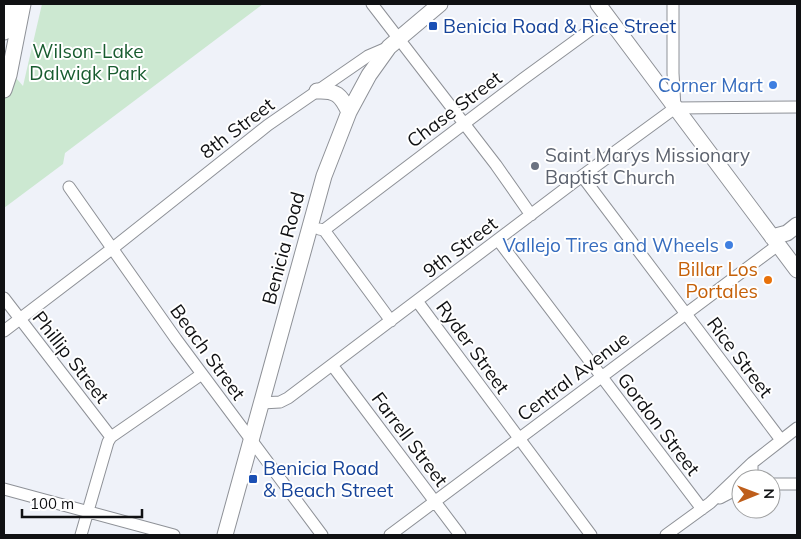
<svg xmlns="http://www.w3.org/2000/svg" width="801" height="539" font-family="Mulish,sans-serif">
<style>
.green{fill:#cce8d1}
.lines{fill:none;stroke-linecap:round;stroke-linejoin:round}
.minor-casing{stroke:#8e9197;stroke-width:13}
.major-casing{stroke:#8e9197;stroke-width:17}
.minor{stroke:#fff;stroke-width:11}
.major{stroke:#fff;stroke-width:15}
.transit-dot{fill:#1a4fb4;stroke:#fff;stroke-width:2}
.shop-dot{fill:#3f7fe0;stroke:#fff;stroke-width:2}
.worship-dot{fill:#6b7280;stroke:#fff;stroke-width:2}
.food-dot{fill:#e8710a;stroke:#fff;stroke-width:2}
.labels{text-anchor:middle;stroke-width:4;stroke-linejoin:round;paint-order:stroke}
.transit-label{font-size:19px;fill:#164399;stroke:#fff;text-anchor:start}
.park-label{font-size:19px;fill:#185c2f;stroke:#fff}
.shop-label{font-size:19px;fill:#366cbe;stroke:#fff;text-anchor:end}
.street-label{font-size:19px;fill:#101113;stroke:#fff}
.worship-label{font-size:19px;fill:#5b616d;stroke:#fff;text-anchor:start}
.food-label{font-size:19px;fill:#c56008;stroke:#fff;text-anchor:end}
</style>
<rect width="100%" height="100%" fill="#eff2f9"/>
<path class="green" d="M42 4H263L65 153 63 164 4 208V64L23 86Z"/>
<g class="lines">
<g class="minor-casing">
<path id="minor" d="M372 4 496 165 531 215
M673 4V73L675 108
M675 108 797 107
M582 176 781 440
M69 187 176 339 322 535
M319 229 324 230 391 321
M324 230 523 79 608 17
M498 240 702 509
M4 298 111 437
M417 301 591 535
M4 331 113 248 268 125 368 56 389 47
M332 365 460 535
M262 403 280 402 288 398 582 176 675 108
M752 463V474L755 479
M771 484H797
M4 489 174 535
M720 498 741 487
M81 535 108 442 111 437 202 374
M390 535 778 245
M666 535 710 503 752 463 797 428"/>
</g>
<g class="major-casing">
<path id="major" d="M598 4 797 270
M4 32 9 4
M4 90 9 75 23 4
M317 91C336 90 341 95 349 112
M772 237 787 233 797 225
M225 535 324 176 349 112 369 75 389 47 440 4"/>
</g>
<use href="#minor" class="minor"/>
<use href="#major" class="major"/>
</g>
<g class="transit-dot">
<rect x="428" y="21" width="10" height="10" rx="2.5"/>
<rect x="248" y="474" width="10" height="10" rx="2.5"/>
</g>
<g class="shop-dot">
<circle cx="773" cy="85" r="5"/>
<circle cx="729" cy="245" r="5"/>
</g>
<circle class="worship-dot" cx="535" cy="166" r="5"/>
<circle class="food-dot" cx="768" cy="280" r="5"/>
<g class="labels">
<g class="transit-label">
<text x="443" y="33">Benicia Road &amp; Rice Street</text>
<text x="263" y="475">Benicia Road<tspan x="263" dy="22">&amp; Beach Street</tspan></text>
</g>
<g class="park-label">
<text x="88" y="58">Wilson-Lake<tspan x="88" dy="22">Dalwigk Park</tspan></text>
</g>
<g class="shop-label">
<text x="763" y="92">Corner Mart</text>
<text x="719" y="252">Vallejo Tires and Wheels</text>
</g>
<g class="street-label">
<text transform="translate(454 109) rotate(-37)" y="7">Chase Street</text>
<text transform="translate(237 128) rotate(-37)" y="7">8th Street</text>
<text transform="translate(460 247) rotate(-37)" y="7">9th Street</text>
<text transform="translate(283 248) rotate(-75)" y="7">Benicia Road</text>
<text transform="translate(473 347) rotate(54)" y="7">Ryder Street</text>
<text transform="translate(208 352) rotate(54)" y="7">Beach Street</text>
<text transform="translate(71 357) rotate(52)" y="7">Phillip Street</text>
<text transform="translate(740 357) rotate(53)" y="7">Rice Street</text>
<text transform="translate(573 376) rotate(-37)" y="7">Central Avenue</text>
<text transform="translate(659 424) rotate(53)" y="7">Gordon Street</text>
<text transform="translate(410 439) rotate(53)" y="7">Farrell Street</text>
</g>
<g class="worship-label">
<text x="545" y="162">Saint Marys Missionary<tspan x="545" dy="22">Baptist Church</tspan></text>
</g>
<g class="food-label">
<text x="758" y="276">Billar Los<tspan x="758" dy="22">Portales</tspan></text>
</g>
</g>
<rect width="801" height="539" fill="none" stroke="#101113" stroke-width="10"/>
<g transform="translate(756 494) rotate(89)"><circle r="24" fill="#ffffff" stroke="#9fa0a1"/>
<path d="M0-4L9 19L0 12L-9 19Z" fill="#be5e1b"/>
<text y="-8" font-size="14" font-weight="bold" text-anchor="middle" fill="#101113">N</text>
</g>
<path d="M22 509v8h120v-8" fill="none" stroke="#101113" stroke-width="2.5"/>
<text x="30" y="509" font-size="15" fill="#101113" stroke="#ffffff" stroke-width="4" paint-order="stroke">100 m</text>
</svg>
